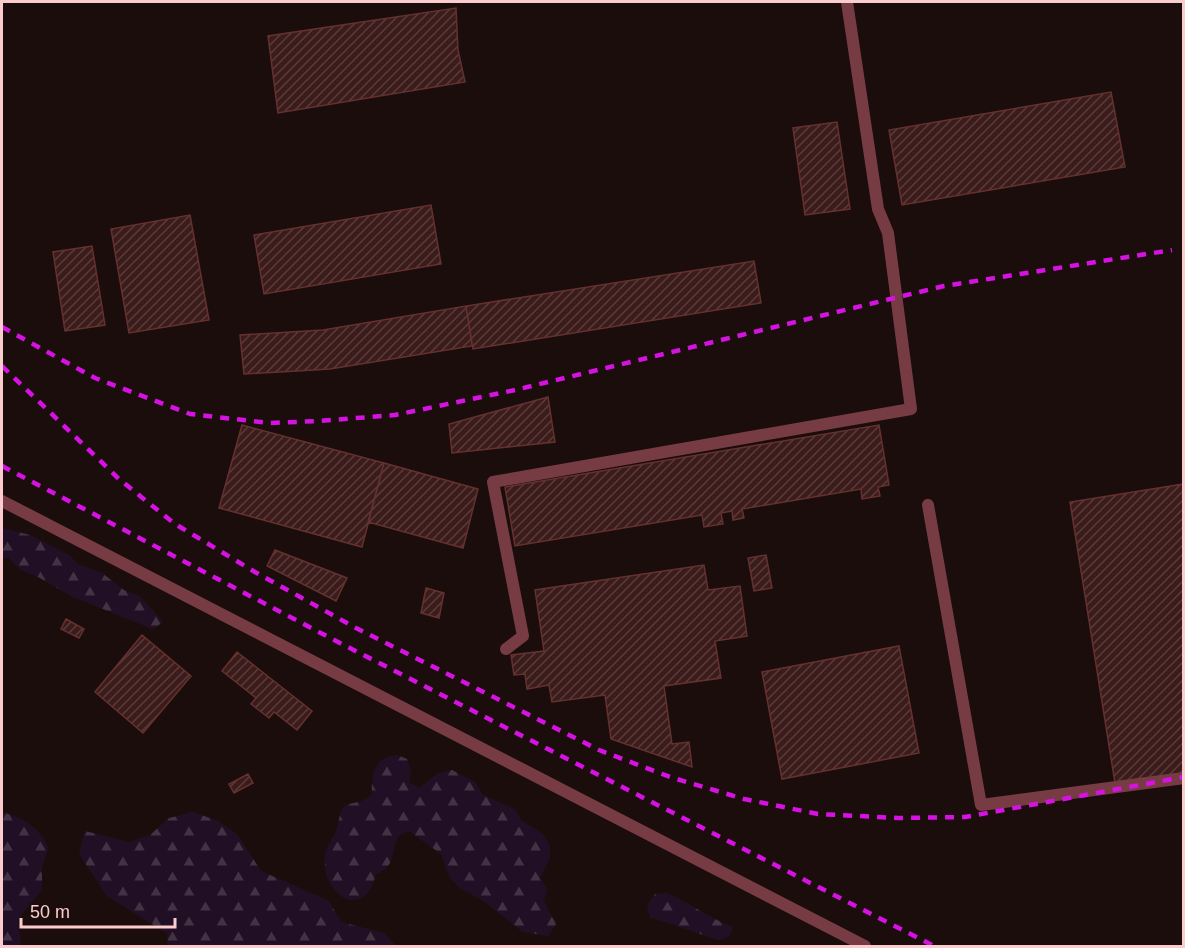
<svg xmlns="http://www.w3.org/2000/svg" width="1185" height="948" font-family="Arial,sans-serif">
<style>
.forest{fill:url(#forest-firs)}
.building{fill:url(#building-hatch);stroke:#65312e;stroke-width:1.5}
.lines{fill:none;stroke-linecap:round;stroke-linejoin:round}
.lane{stroke:#773c43;stroke-width:12}
.rail{stroke:#d512e1;stroke-width:4.5;stroke-dasharray:9 8;stroke-linecap:butt}
</style>
<defs>
<pattern id="forest-firs" width="22" height="20" patternUnits="userSpaceOnUse" patternTransform="scale(1.5)"><rect width="22" height="20" fill="#211025"/><path d="M5 1l3.5 6h-7zM16 11l3.5 6h-7z" fill="#423243"/></pattern>
<pattern id="building-hatch" width="6" height="6" patternUnits="userSpaceOnUse" patternTransform="scale(1.5)"><rect width="6" height="6" fill="#3b1c1b"/><path d="M-1 1l2-2M0 6l6-6M5 7l2-2" fill="none" stroke="#583c3b"/></pattern>
</defs>
<rect width="100%" height="100%" fill="#1c0d0d"/>
<path class="forest" d="M2 528 30 535 69 555 78 564 102 573 124 590 141 597 163 622 153 629 73 597 38 577 21 570 9 558H2Z
M397 755 407 759 411 772 409 783 420 788 438 773 452 770 475 782 483 795 516 810 521 820 544 835 550 846V858L540 878 547 889 544 902 556 924 548 936 523 932 482 900 460 888 450 878 441 854 409 831 398 836C390 853 397 866 376 874 362 928 314 887 327 848 329 842 334 837 336 831 340 821 338 814 345 805L362 801 372 795C371 775 374 757 397 755Z
M2 812C23 818 38 826 48 847L42 868V890L18 919 21 946H2Z
M193 812 218 821 237 834 261 871 329 901 341 922 384 933 396 946H167L168 934 107 896 79 854 85 831 129 842 150 835 169 818Z
M666 893C691 903 708 918 733 927L729 937 718 940 650 917 647 906 655 894Z"/>
<path class="building" d="M456 8 458 50 465 82 278 113 268 36Z
M1111 92 1125 167 902 205 889 130Z
M837 122 850 209 805 215 793 128Z
M431 205 441 264 264 294 254 235Z
M190 215 209 320 129 333 111 229Z
M92 246 105 325 65 331 53 252Z
M754 261 761 303 473 349 466 306Z
M466 306 472 346 330 369 244 374 240 335 323 330Z
M548 397 555 442 452 453 449 424Z
M242 425 384 463 362 547 219 508Z
M879 425 889 485 878 487 880 496 862 499 861 489 742 509 744 518 733 520 732 511 721 513 723 524 704 527 702 515 515 546 505 487Z
M384 463 478 489 463 548 368 522Z
M1184 484V773L1115 783 1070 502Z
M275 550 347 578 336 601 267 566Z
M766 555 772 588 754 591 748 558Z
M704 565 708 590 740 586 747 636 715 641 721 678 664 686 672 744 689 742 692 767 611 739 605 695 552 702 549 685 527 689 525 674 514 675 511 655 544 651 535 590Z
M426 588 444 593 439 618 421 613Z
M66 619 84 629 79 638 61 629Z
M142 635 191 676 143 733 95 692Z
M899 646 919 753 782 779 762 672Z
M237 652 312 711 297 730 274 712 269 718 251 704 256 698 222 671Z
M248 774 253 783 234 793 229 784Z"/>
<g class="lines">
<path class="lane" d="M2 501 865 946
M928 505 981 805 1184 778
M506 649 523 636 493 482 911 409 888 233 878 209 847 2"/>
<path class="rail" d="M2 327 95 378 190 414 270 423 319 421 395 415 515 390 944 286 1172 250
M2 366 119 479 175 524 255 572 356 628 599 750 670 777 744 799 818 814 898 818 965 817 1184 777
M2 466 338 642 934 946"/>
</g>
<rect width="1185" height="948" fill="none" stroke="#fbccce" stroke-width="6"/>
<path d="M21 918v9h154v-9" fill="none" stroke="#fbccce" stroke-width="3"/>
<text x="30" y="918" font-size="18" fill="#fbccce" stroke="#1c0d0d" stroke-width="4.5" paint-order="stroke">50 m</text>
</svg>
